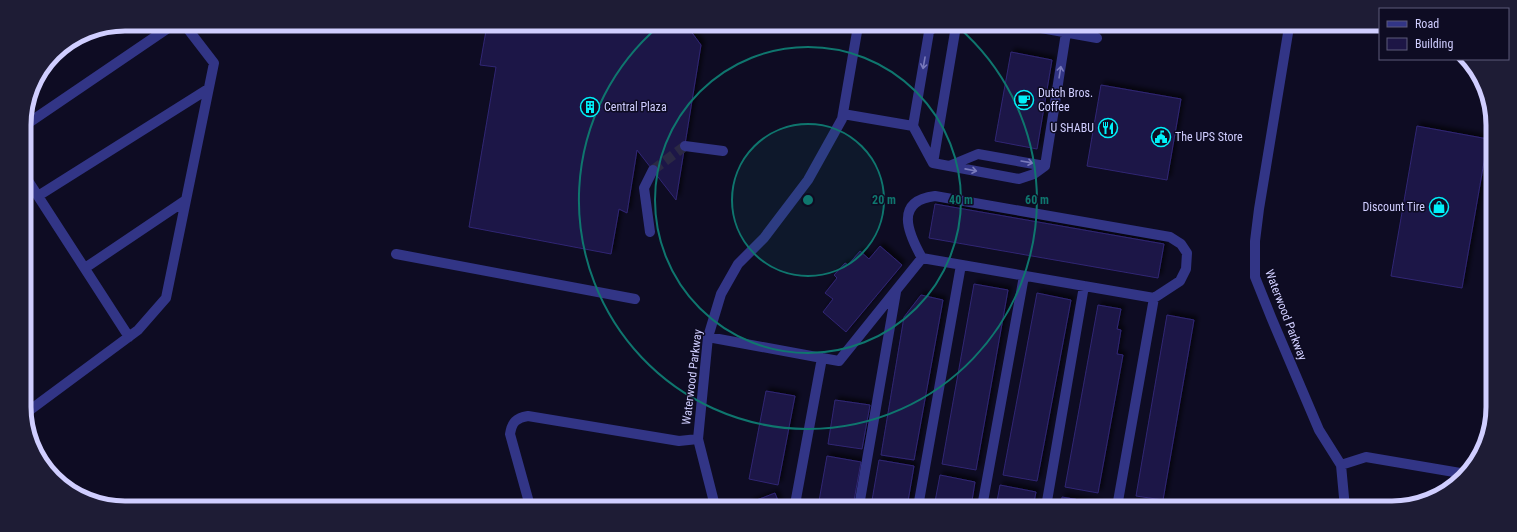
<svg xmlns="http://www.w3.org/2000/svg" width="1517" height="532" font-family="'Roboto Condensed',sans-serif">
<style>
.building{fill:#1d1646;stroke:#302674;filter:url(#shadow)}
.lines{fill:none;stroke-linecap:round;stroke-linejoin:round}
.minor-tunnel{stroke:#2b2944;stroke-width:10;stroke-dasharray:10 5;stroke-linecap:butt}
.minor{stroke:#323586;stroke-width:10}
.oneway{stroke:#797abc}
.ring{fill:none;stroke:#0f766e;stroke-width:2}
.labels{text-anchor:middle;stroke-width:3;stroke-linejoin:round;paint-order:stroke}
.poi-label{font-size:12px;fill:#d0ceff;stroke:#0e0c23;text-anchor:start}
.street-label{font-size:12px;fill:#d0ceff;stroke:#0e0c23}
.rim{fill:none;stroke:#d0ceff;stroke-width:5}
.centre{fill:#0f766e;stroke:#0e0c23;stroke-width:2}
.ring-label{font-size:12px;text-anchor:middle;font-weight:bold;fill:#0f766e;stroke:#0e0c23;stroke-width:3;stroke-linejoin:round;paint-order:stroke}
</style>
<defs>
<filter id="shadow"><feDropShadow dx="3.5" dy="-3.5" stdDeviation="2" flood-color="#0009"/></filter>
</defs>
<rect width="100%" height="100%" fill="#0e0c23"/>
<path class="building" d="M487 25 687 26 701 45 676 200 637 150 627 213 619 209 611 254 469 227 496 67 480 65Z
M1011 52 1052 60 1037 149 995 141Z
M1101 85 1181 99 1167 180 1087 166Z
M1417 126 1488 139 1462 288 1391 276Z
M935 204 1164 244 1158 278 929 238Z
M880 246 902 265 846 332 823 312 833 299 825 293 837 278 834 275 845 263 848 265 860 251 869 259Z
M974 284 1008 290 976 470 942 464Z
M1037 293 1071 300 1037 481 1003 475Z
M921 295 943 300 914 460 881 455 904 317Z
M1098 305 1121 309 1117 329 1121 330 1117 354 1123 355 1098 493 1065 487Z
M1167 315 1194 320 1163 500 1136 496Z
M766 391 795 396 778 485 749 479Z
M835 400 870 405 862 449 828 444Z
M827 456 861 462 853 506H830V503L819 501Z
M879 460 914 466 907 507 871 506Z
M940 475 975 482 971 507H934Z
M1000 485 1036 492 1033 507H996Z
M775 493 780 506H750L749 503Z
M1062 497 1097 503V507H1061Z"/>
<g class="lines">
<path class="minor-tunnel" d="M653 170 685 146"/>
<path class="minor" d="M1030 26 1097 38
M1289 27 1259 209 1255 241V277L1271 317 1319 430 1341 465 1345 508
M843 114 913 126 933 163
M24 126 174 24
M913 126 929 32 934 26
M685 146 723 151
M933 163 1019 179 1034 174 1045 166 1066 33
M933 163 956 26
M949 166 978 154 1045 166
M25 176 129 337
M38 196 208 89
M650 232 644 188 653 170
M396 254 635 299
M922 258C908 233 894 201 935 196L1170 237 1181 244 1187 253 1186 269 1180 281 1154 298
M85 268 186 200
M708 337 822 358
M26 413 138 330 166 298 214 63 184 24
M1341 465 1366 457 1466 474
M530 506 510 434C512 422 516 418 528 416L679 441 698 439
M715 506 698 439 708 337 721 294 738 264 764 238 808 180 842 119 858 26
M799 506 796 499 822 358 839 361 922 258 1154 298 1117 507
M859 506 896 292
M918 507 961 265
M982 507 1024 276
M1046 507 1084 286"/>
</g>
<defs><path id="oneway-shaft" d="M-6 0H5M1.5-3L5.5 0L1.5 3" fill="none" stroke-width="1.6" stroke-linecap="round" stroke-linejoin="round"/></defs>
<g class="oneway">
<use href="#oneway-shaft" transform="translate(924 63) rotate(100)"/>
<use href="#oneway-shaft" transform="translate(1060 72) rotate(-81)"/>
<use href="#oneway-shaft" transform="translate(1027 162) rotate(10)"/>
<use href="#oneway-shaft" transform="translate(971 170) rotate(11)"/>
</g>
<circle cx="808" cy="200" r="76" fill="#0f766e" fill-opacity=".12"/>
<g class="ring">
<circle cx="808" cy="200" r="76"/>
<circle cx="808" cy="200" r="153"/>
<path d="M958 27A229 229 0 1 1 659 26"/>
</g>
<defs>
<g id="cafe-ring" transform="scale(1)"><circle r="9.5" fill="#0e0c23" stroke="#00f0f9" stroke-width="1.5"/><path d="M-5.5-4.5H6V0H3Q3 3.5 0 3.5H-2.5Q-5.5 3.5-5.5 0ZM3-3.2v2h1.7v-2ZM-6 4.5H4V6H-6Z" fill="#00f0f9"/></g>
<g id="building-ring" transform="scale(1)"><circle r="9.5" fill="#0e0c23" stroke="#00f0f9" stroke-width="1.5"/><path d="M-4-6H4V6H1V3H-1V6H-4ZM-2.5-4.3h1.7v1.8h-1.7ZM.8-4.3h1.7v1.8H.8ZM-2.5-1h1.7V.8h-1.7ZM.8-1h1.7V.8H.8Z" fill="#00f0f9"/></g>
<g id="restaurant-ring" transform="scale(1)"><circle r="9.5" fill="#0e0c23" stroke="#00f0f9" stroke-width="1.5"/><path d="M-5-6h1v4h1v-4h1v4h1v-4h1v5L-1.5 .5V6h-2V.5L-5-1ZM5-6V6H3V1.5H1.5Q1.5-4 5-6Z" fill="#00f0f9"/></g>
<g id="civic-ring" transform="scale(1)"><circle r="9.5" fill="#0e0c23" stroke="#00f0f9" stroke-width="1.5"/><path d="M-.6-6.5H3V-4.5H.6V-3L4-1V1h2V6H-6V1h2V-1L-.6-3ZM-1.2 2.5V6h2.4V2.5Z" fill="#00f0f9"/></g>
<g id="shop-ring" transform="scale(1)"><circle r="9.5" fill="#0e0c23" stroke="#00f0f9" stroke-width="1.5"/><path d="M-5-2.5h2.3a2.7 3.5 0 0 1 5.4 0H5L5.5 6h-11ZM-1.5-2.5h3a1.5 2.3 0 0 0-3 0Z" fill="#00f0f9"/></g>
</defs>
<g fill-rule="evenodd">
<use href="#cafe-ring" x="1024" y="100"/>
<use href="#building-ring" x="590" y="107"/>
<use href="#restaurant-ring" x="1108" y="128"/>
<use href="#civic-ring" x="1161" y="137"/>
<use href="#shop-ring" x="1439" y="207"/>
</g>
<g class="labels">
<g class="poi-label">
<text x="1038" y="97">Dutch Bros.<tspan x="1038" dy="14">Coffee</tspan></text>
<text x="604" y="111">Central Plaza</text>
<text x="1094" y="132" text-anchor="end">U SHABU</text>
<text x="1175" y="141">The UPS Store</text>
<text x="1425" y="211" text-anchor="end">Discount Tire</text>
</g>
<g class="street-label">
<text transform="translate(1286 315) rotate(69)" y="4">Waterwood Parkway</text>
<text transform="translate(692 377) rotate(-83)" y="4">Waterwood Parkway</text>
</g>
</g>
<path d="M0 0H1517V532H0ZM125 31H1392A94 94 0 0 1 1486 125V407A94 94 0 0 1 1392 501H125A94 94 0 0 1 31 407V125A94 94 0 0 1 125 31Z" fill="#1e1c35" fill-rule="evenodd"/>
<path class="rim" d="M125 31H1392A94 94 0 0 1 1486 125V407A94 94 0 0 1 1392 501H125A94 94 0 0 1 31 407V125A94 94 0 0 1 125 31Z"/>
<circle cx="808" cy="200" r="6" class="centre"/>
<g class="ring-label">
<text x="884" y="204">20 m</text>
<text x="961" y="204">40 m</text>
<text x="1037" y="204">60 m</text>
</g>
<rect x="1379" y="8" width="130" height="52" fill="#0e0c23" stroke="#5c5a7b"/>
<rect x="1387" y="21" width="20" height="6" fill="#323586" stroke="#5c5a7b"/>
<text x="1415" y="28" font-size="12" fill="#d0ceff">Road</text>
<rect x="1387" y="38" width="20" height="12" fill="#1d1646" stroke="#5c5a7b"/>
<text x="1415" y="48" font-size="12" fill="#d0ceff">Building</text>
</svg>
